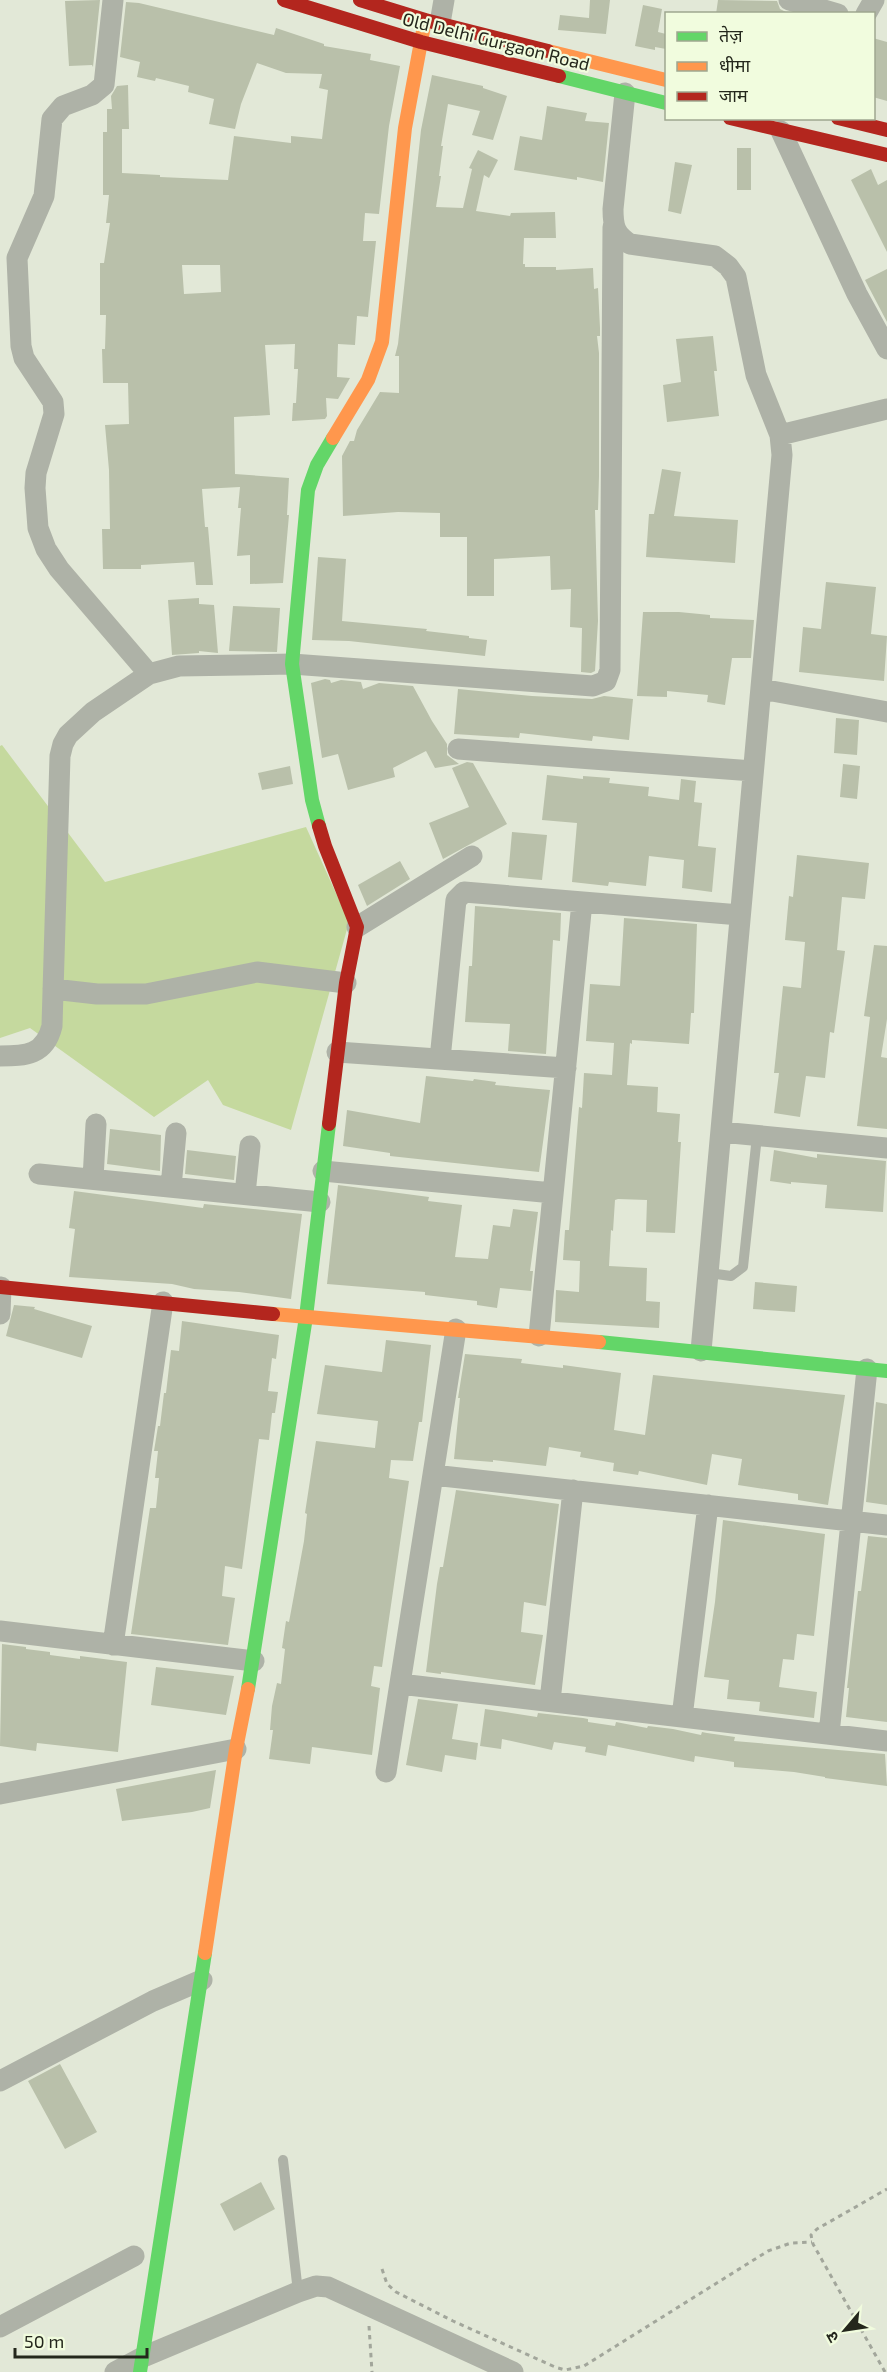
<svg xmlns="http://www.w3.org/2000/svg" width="887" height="2372" font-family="'Exo 2','Noto Sans Devanagari',sans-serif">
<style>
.water{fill:#c5d99e}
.building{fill:#b9c0aa;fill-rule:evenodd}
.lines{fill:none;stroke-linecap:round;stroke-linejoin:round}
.path{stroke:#a2a69b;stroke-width:3;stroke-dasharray:4.5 4.5;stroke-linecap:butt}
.lane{stroke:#aeb2a7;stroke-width:10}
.street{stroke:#aeb2a7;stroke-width:21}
.fast{stroke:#63d668;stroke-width:14}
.slow{stroke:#ff974d;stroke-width:14}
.jam{stroke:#b3261e;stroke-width:14}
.labels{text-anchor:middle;stroke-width:4.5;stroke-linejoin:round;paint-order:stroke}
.street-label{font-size:18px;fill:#24271c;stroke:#f1fcde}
</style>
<rect width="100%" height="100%" fill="#e2e8d7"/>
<path class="water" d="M2 745 105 882 306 827 349 922 291 1130 223 1105 208 1080 154 1117 30 1028 0 1038V746Z"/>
<path class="building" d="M100 0 93 67 92 65 69 66 65 1Z
M590 0H610L606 34 558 30 560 15 589 18Z
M718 0 777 1 780 9 790 14H716Z
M126 2 139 3 274 35 276 28 324 44V46L371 54 370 60 400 66 389 126 379 214 365 213 363 241H376L368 317 357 316 355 345 338 344 337 377 350 378 338 399 326 398 327 416 325 419 292 421 293 403H296L298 369H294L295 344 265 345 270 415 234 417 235 474 289 478 287 515H289L283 583 250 584V555L237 556 241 508H238L240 487 202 489 205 527H208L213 585H196L194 562 141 565V569H103L102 529H110L109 470 105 425 129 424 128 383H103L102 349H105L106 315H100V263H104L110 223H106L109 195H103V132H107V109H112L111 96 117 86 128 85 129 129H122V173L160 175V177L228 180 234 136 291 143V136L322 139 328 90 319 88 322 74 286 73 257 63 241 104 235 129 209 124 214 99 188 92 189 86 156 78 155 81 137 77 140 62 120 57ZM182 265H220L221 292 184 294Z
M643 5 662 9 658 32 666 34V49L655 47V50L635 46Z
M873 38 887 42V101L873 97Z
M432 75 483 86V88L507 96 493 140 472 135 480 111 448 104 441 146H443L439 176H441L436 207 463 208 472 169 469 168 478 150 498 160 489 178 484 175 476 211 510 216 511 213 555 212 556 238H524L523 264H525V267H556V270L593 268 594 289 598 288 600 328V336H597L599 353V476L598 510H595L598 621 595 671 591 673 581 672 582 628 570 627 571 589 551 590 550 556 494 559V596H467V537H440V513L398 512 343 516 342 456 350 441H354L357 430 380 392 399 393V356H395L398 344 421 130Z
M547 106 587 113 585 121 609 123 603 182 577 177V180L514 170 520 136 542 140Z
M737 148H751V190H737Z
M675 162 692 165 681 214 668 211Z
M871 169 878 185 887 180V252L851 180Z
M887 269V322L865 280Z
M713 336 717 371H714L719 416 667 422 663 385 681 382 676 339Z
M662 469 681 472 674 516 738 520 735 563 646 557 649 514H654Z
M318 557 346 559 342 621 427 629 426 631 469 636V638L487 640 485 656 349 641 312 640Z
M826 582 876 587 871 634 887 636 884 681 799 672 803 627 821 629Z
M199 598V604L214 605 218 653 199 651V653L172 655 168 600Z
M233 606 280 608 277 652 229 651Z
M643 612H679L710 615V618L754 620 751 658H732L725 705 707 702 708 695 667 691V697L637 696Z
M325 679 330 680 331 683 341 680 361 682 363 689 379 683 413 686 432 721 447 744V755L459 764 435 768 426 751 393 768 395 777 348 790 338 754 322 758 311 683Z
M458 689 532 696 592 699 604 696 633 699 629 740 593 736 592 741 520 733 519 738 454 734Z
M836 718 859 720 857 755 834 753Z
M467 762 473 763 507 824 443 859 429 823 469 807 452 768Z
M843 764 860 766 857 799 840 797Z
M290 766 293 784 262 790 258 773Z
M547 775 583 779V776L610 778 609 783 649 787 648 796 679 800 681 779 696 781 694 802 702 803 698 846 716 848 712 892 682 888 684 860 649 856 646 886 609 882 608 886 572 882 577 823 542 820Z
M512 832 547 835 542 880 508 877Z
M797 855 869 863 865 899 842 897 837 950 845 951 834 1033 830 1032 825 1078 806 1076 800 1117 774 1113 779 1073H774L783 986 801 988 805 942 785 940 789 896 793 897Z
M400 861 410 879 367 906 358 885Z
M475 906 561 913 560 941 553 940 546 1054 508 1051 510 1024 465 1022 469 966H472Z
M624 918 697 924 694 1013H691L689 1044 632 1040V1044L630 1043 627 1085 658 1087 657 1112 680 1114 678 1142H681L675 1233 646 1232 647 1200 618 1199 615 1200 613 1231 611 1230 609 1266 647 1268 646 1301 660 1302 659 1328 555 1322 556 1290 579 1292 580 1261 563 1260 565 1230H569L579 1107 582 1108 584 1073 612 1075 614 1043 586 1041 590 984 620 986Z
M874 945 887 946V1019L881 1057 887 1058V1129L857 1126 870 1017 864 1016Z
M426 1076 473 1081 474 1079 496 1082 495 1085 550 1090 539 1172 390 1156V1153L343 1146 347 1110 420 1123Z
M110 1129 161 1135 160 1171 107 1164Z
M187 1150 236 1156 234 1180 185 1174Z
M774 1150 817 1158V1154L886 1161 883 1212 825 1208 827 1185 791 1182V1184L770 1181Z
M338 1185 429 1197 428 1201 462 1205 455 1257 488 1259 493 1225 510 1227 513 1209 538 1212 530 1271H533L531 1291 500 1288 497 1308 477 1305V1301L425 1295V1292L327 1284Z
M74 1191 203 1208 204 1204 302 1214 291 1299 239 1292 194 1289 172 1284 69 1277 75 1229 69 1228Z
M755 1282 797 1286 795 1312 753 1309Z
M14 1305 35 1307 34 1309 92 1326 82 1358 6 1336Z
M182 1321 279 1335 276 1359 272 1358 268 1391 278 1392 275 1413H272L269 1440 259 1439 242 1569 225 1566 222 1596 235 1598 228 1645 131 1634 150 1508H156L159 1478H155L158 1451H154L158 1426H160L164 1393H166L171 1350 179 1351Z
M386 1340 431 1345 422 1422H419L413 1461 391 1460 389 1478 409 1481 382 1667 374 1666 371 1686 380 1688 372 1755 312 1747 310 1764 269 1759 273 1730H270L272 1706 277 1683 281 1684 285 1649 282 1648 286 1621 289 1622 304 1541 307 1514 305 1513 316 1441 375 1448 378 1421 317 1414 325 1365 382 1372Z
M465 1354 522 1359 521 1363 563 1368V1365L621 1373 614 1430 645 1435 653 1375 845 1395 828 1505 798 1500V1494L738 1485 742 1459 712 1454 707 1485 639 1471 638 1475 613 1471 614 1463 580 1457 581 1452 549 1447 546 1466 493 1460V1462L454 1459 460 1398H458Z
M876 1402 887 1404V1505L866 1502Z
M456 1490 559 1504 546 1606 524 1602 521 1632 543 1635 535 1685 441 1672V1674L426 1672 437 1584 440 1567H443Z
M723 1520 825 1534 814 1636 797 1634 794 1660 783 1659 779 1687 817 1692 814 1718 759 1711 760 1702 727 1699 729 1680 704 1677 715 1602Z
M868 1536 887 1538V1722L846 1717 849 1688H847L858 1591H861Z
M2 1644 26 1647V1649L50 1652V1655L80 1659V1656L127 1662 118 1752 37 1743 36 1751 0 1746Z
M156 1667 234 1676 226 1715 151 1705Z
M418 1699 458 1704 452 1739 478 1743 476 1760 445 1755 442 1772 406 1765Z
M485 1709 537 1717 538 1713 583 1718 588 1719V1722L615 1726 616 1722 647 1728 648 1726 673 1729 701 1735 702 1732 707 1733 735 1737 734 1741 885 1754 887 1786 825 1778V1777L794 1772 734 1767V1762L695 1756 694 1762 608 1745 606 1756 585 1752 586 1747 554 1742 552 1750 502 1739 501 1749 480 1746Z
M216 1770 210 1808 192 1812 122 1821 116 1789Z
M60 2064 97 2132 65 2149 28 2081Z
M261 2182 275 2209 234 2231 220 2204Z"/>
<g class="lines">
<path class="path" d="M382 2269 387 2284 396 2292 453 2321 555 2367 565 2370 584 2366 768 2251 791 2243 812 2242
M369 2326 372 2372
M885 2372 813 2244 811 2235 817 2229 887 2189"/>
<path class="lane" d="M709 1273 731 1276 743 1267 757 1136
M283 2160 298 2292"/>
<path class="street" d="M113 0 104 85 92 95 63 106 52 119 44 196 17 258 21 346 24 358 53 402 54 414 36 473 35 488 38 528 46 549 59 569 149 674
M789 0 838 14
M866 14 874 0
M440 23 444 0
M625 93 613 209C613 227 615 234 630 244L715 256 728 266 736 277 756 375 780 435 782 455 701 1351
M781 131 857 294 887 349
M780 435 887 409
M761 689 887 712
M458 749 753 771
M357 927 472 856
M53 989 97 994H146L257 972 346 983
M337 1052 566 1068
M0 1056C26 1056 45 1055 52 1026L60 756 63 744 68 735 93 712 149 674 179 666 292 664 593 686 606 681 610 670 613 227
M440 1059 456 900 464 892 740 915
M721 1132 887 1148
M323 1171 553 1193
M39 1174 320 1202
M93 1179 96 1124
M171 1187 176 1133
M245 1194 250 1146
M0 1314 1 1287
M539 1336 582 902
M433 1475 887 1525
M0 1631 254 1661
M113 1645 163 1302
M400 1684 887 1741
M550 1701 573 1490
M682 1717 708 1505
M829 1734 867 1369
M386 1772 456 1329
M0 1794 236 1749
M0 2081 153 2001 202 1980
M0 2327 134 2256
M115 2372 143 2357 298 2292 316 2286 328 2287 513 2372"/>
<path class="fast" d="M559 76 666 103
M319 826 312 800 292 664 308 490 317 465 333 438
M599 1342 887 1371
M248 1689 306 1317 329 1124
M140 2372 205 1953"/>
<path class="slow" d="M548 51 666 80
M333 438 368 380 382 342 405 128 425 20
M273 1314 599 1342
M205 1953 236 1749 248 1689"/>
<path class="jam" d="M284 0 421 42 559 76
M360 0 425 20 548 51
M730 118 887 155
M838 118 887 130
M319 826 325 846 357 927 346 983 329 1124
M0 1287 273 1314"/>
</g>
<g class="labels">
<g class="street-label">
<text transform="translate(496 42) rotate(14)" y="6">Old Delhi Gurgaon Road</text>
</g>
</g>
<rect x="665" y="12" width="210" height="108" fill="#f1fcde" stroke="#9fa790" stroke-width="1.5"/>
<rect x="677" y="32" width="30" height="9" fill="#63d668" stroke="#9fa790" stroke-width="1.5"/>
<text x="719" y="42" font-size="18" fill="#24271c">तेज़</text>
<rect x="677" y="62" width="30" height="9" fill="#ff974d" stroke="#9fa790" stroke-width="1.5"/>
<text x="719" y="72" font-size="18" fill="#24271c">धीमा</text>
<rect x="677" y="92" width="30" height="9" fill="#b3261e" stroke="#9fa790" stroke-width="1.5"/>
<text x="719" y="102" font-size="18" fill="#24271c">जाम</text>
<g transform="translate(845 2330) rotate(241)" stroke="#f1fcde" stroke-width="4.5" paint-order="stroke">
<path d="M0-4.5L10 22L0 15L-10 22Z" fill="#24271c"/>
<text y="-9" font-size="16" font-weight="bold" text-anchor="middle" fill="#24271c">उ</text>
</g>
<path d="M15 2348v9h132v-9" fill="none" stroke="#24271c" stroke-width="3"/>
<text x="24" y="2348" font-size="18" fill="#24271c" stroke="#f1fcde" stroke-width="4.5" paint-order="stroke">50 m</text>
</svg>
